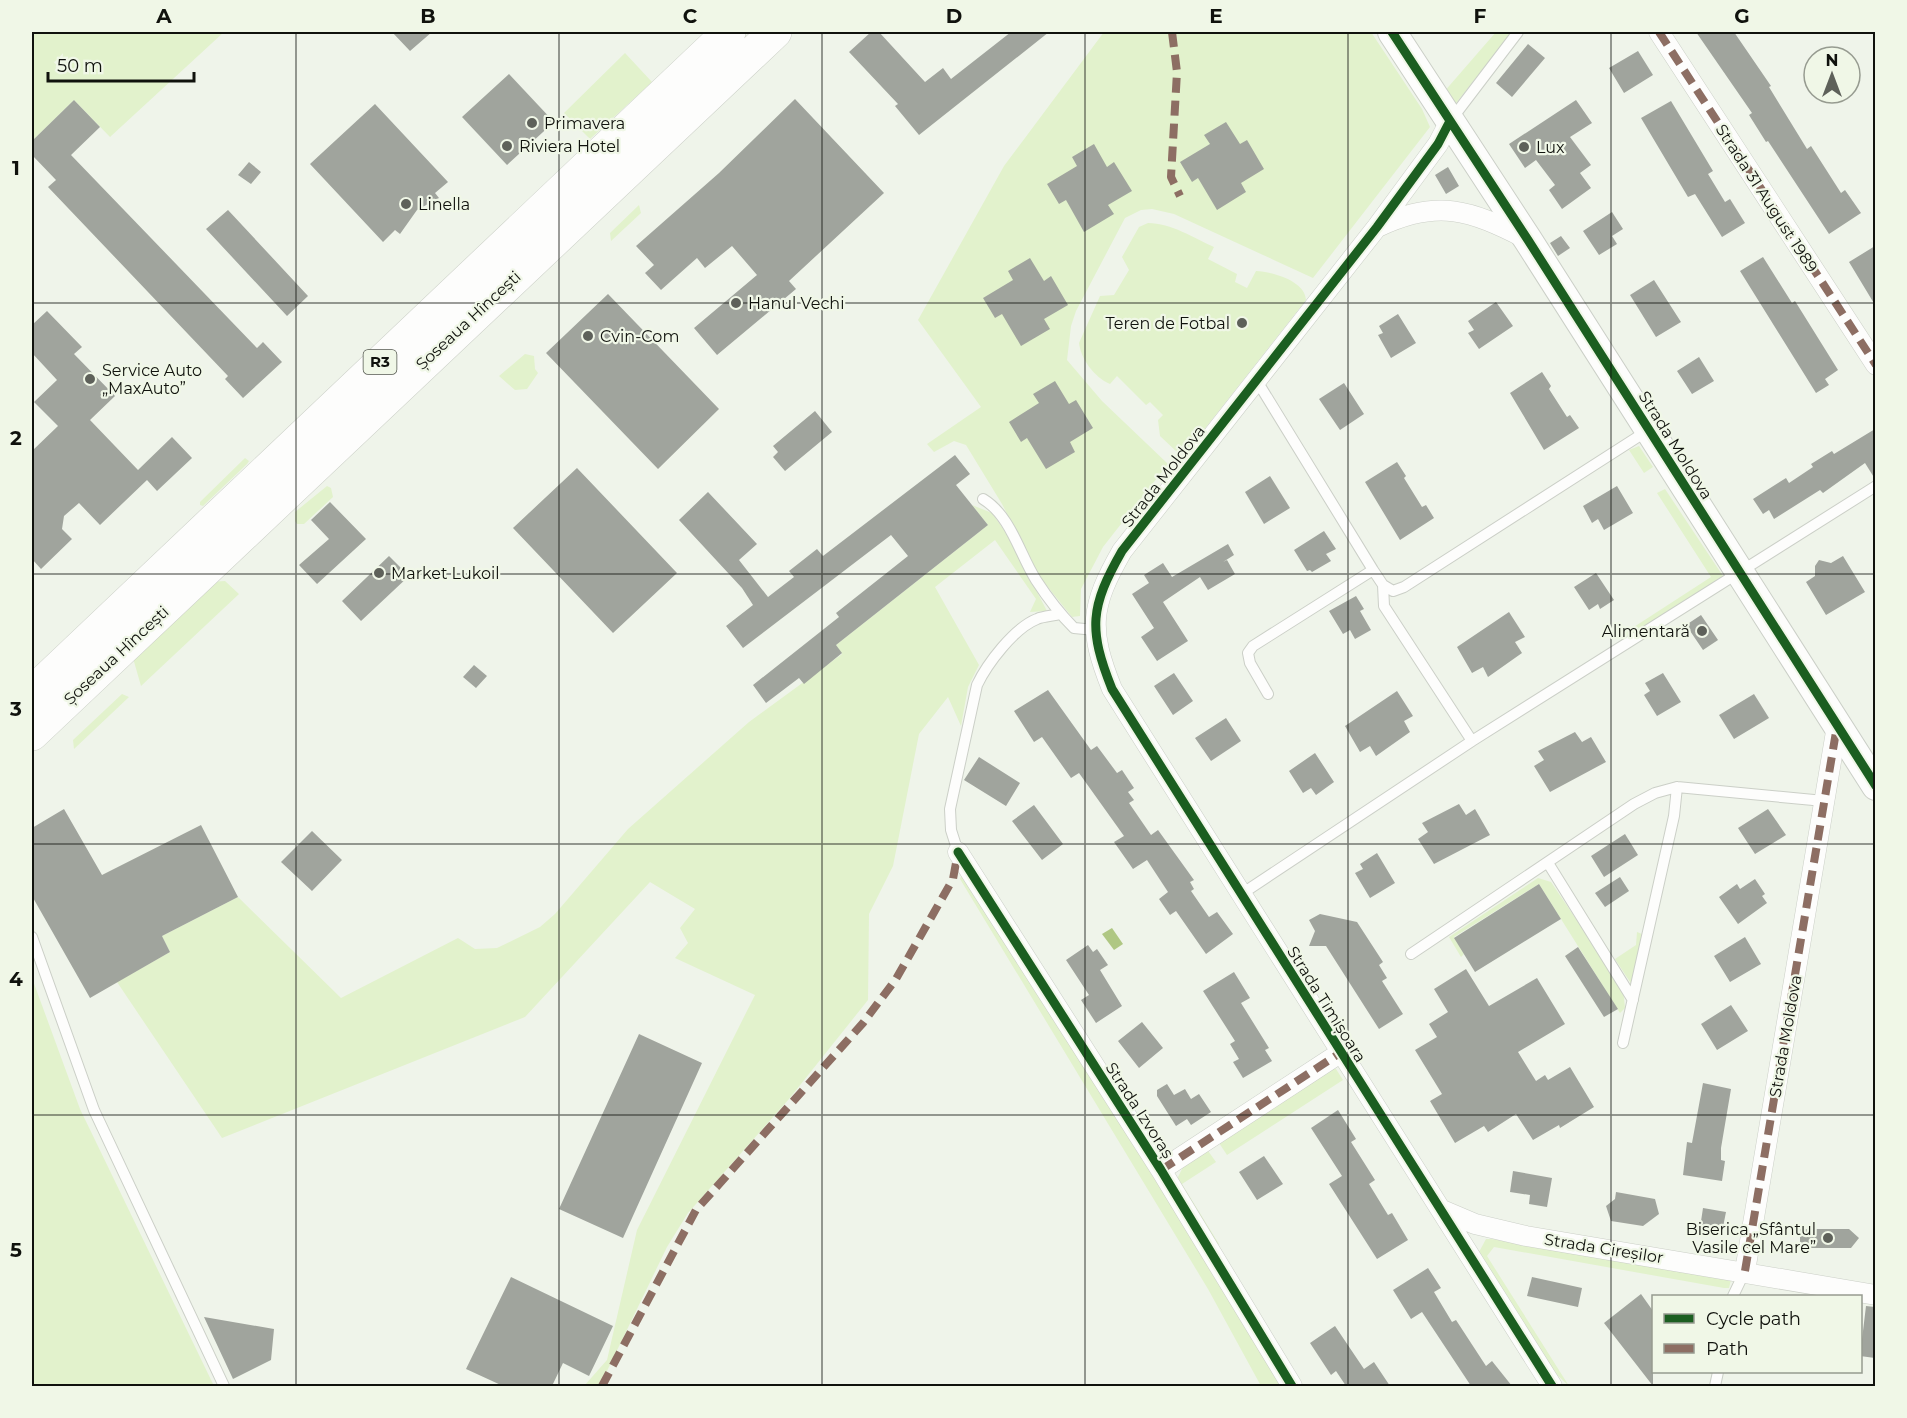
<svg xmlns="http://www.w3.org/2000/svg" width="1907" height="1418" font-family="Montserrat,sans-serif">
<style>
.green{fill:#e2f2cc}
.water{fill:#afc783}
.building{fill:#a0a49d}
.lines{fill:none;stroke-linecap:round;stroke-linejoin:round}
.lane-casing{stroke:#cbcfc7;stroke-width:12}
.street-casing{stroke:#cbcfc7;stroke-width:21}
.secondary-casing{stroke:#cbcfc7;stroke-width:30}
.highway-casing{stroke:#cbcfc7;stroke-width:34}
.lane{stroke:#fdfdfc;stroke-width:10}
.street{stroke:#fdfdfc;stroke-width:20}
.secondary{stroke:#fdfdfc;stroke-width:28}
.highway{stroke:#fdfdfc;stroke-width:33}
.quiet{stroke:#8d6e63;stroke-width:8;stroke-dasharray:15 8;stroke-linecap:butt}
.cycleway-casing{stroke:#f0f7e7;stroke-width:13}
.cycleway{stroke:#1b5e20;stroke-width:9}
.grid{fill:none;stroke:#10120d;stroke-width:1.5;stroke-opacity:0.55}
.poi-dot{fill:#5e615a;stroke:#f0f7e7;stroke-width:2}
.labels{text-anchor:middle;stroke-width:4.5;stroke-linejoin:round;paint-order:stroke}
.shield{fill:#f0f7e7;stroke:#53574e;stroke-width:1.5}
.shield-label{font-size:15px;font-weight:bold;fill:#10120d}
.poi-label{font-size:16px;fill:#10120d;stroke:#f0f7e7;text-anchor:start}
.street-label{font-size:16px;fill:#10120d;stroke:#f0f7e7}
.neatline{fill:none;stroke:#10120d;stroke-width:2}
.grid-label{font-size:20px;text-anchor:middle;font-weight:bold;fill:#10120d}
</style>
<rect width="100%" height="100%" fill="#eff4ea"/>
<path class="green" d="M32 32H224L110 137 74 100 32 141Z
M1104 32H1371L1422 109 1430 127 1313 278 1174 214 1152 209 1141 210 1125 218 1076 311 1071 326 1067 360 1102 401 1168 464 1103 547 1081 589 1080 616 1072 617 1039 576 1002 504 966 445 954 441 934 452 927 444 981 407 918 320 1004 166Z
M1496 32H1512L1453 107 1443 93Z
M625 53 652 82 590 139 564 113Z
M639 205 641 213 611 241 610 233Z
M1148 223C1171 223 1194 238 1214 247L1208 259 1237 274 1235 282 1247 288 1256 271C1273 272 1305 281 1306 300L1192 445 1186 450 1177 452 1160 436 1158 420 1163 415 1150 402 1146 405 1117 376 1110 384C1094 377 1081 359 1079 343L1100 296 1114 295 1129 270 1122 257 1139 227Z
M525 354 534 356 535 369 538 373 527 389 515 390 499 376Z
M1639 446 1653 467 1644 473 1629 450Z
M245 458 249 461 247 464 203 506 200 505V502Z
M327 486 331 488 333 497 304 524H297L295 521V512Z
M1665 489 1723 576 1623 640 1614 636H1620L1711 577 1657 493Z
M972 505 992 513 1006 533 1047 611 1030 612 1036 599 995 540 935 587 979 665 968 687 961 726 948 697 919 734 893 866 869 914 868 1000 789 1099 688 1213 667 1247 607 1371 597 1386H584L607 1360 637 1230 755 995 675 958 688 943 680 928 695 909 650 882 525 1017 222 1138 117 982 170 952 162 936 238 897 341 998 458 938 475 949 497 948 540 927 555 914 628 829 749 722 842 654 836 645 988 525Z
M225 581 239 594 141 686 133 658 210 582Z
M122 694 129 697 74 749 73 740Z
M963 871 1141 1152 1284 1386H1261L1208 1289 960 879Z
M1538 878 1551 882 1623 989 1625 1008 1620 1013 1539 884 1454 937 1464 954 1461 957 1449 937Z
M1637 932 1642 934 1632 985 1615 959 1636 945Z
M32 978 80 1109 214 1386H32Z
M1332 1069H1336L1343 1080 1227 1155 1217 1140Z
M1206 1148 1216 1162 1182 1184 1219 1244 1213 1248 1177 1179 1184 1165Z
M1486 1239H1492L1731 1280 1729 1288H1724L1494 1247 1487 1256 1569 1386 1556 1374 1486 1269 1479 1252Z"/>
<path class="water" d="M1112 928 1123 944 1114 950 1102 934Z"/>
<path class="building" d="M392 32H432L410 51Z
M871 32H879L925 82 943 68 951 79 1011 32H1049L919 135 895 106 898 104 849 52Z
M1696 32H1734L1771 86 1769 87 1807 149 1811 146 1841 193 1845 190 1861 213 1829 234 1768 141 1766 142 1749 115 1752 113Z
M1528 44 1545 58 1512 97 1496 83Z
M1638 51 1653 75 1624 93 1609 68Z
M509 74 554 122 507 165 462 117Z
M795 99 884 193 789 281 796 289 717 355 694 328 757 275 732 246 705 268 697 258 661 290 645 273 654 265 636 246 719 173Z
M74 100 100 127 71 155 257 348 263 342 282 362 243 398 225 379 228 376 48 187 56 180 32 155V141Z
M1576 100 1592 123 1570 137 1591 165 1580 173 1591 188 1562 209 1549 190 1555 185 1536 160 1525 168 1509 144Z
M1671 101 1713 171 1708 174 1725 202 1730 199 1745 223 1722 237 1695 194 1688 197 1641 118Z
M375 104 448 182 435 193 439 198 417 210 400 234 395 230 383 242 310 164Z
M1226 122 1240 144 1247 140 1264 169 1241 183 1246 192 1217 210 1198 178 1192 182 1180 162 1210 144 1204 135Z
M1094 144 1107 167 1114 162 1132 191 1108 205 1114 214 1084 232 1066 200 1059 204 1047 184 1077 166 1072 157Z
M249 162 261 172 251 184 238 175Z
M1448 167 1459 186 1446 194 1435 175Z
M228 210 308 296 287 316 206 229Z
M1612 212 1623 229 1612 236 1617 244 1599 255 1583 231Z
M1561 236 1570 248 1558 256 1550 243Z
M1875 246V305L1849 262Z
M1763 257 1792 303 1795 301 1838 370 1825 379 1829 385 1816 393 1740 271Z
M1030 258 1044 281 1051 276 1068 305 1044 319 1050 329 1021 346 1002 314 995 318 983 298 1013 280 1008 271Z
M1654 280 1681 322 1656 337 1630 295Z
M608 294 719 409 658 469 546 353Z
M1496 302 1513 326 1479 349 1468 333 1474 330 1468 321Z
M47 311 82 347 74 354 115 396 90 420 138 470 172 437 192 458 157 491 147 480 100 525 79 503 64 516 62 529 72 539 41 569 32 559V451L58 426 34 402 57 380 32 353V325Z
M1398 314 1416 343 1391 358 1378 335 1383 333 1379 326Z
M1699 357 1714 381 1692 394 1677 371Z
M1542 372 1551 386 1549 389 1567 417 1570 415 1579 428 1544 450 1510 393Z
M1055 381 1069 404 1076 400 1093 428 1070 442 1075 452 1046 469 1027 438 1021 442 1009 422 1039 403 1033 394Z
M1344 383 1364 414 1340 430 1319 399Z
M815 411 832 432 785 471 773 457 778 452 773 446Z
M1875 429V479L1865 463 1823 493 1820 490 1774 519 1769 510 1763 514 1753 499 1786 478 1789 483 1813 467 1811 464 1832 451 1834 454Z
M955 455 970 474 956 485 988 525 836 645 842 653 804 684 799 678 766 703 753 685 839 617 836 613 908 556 891 535 743 648 726 626 753 605 742 588 679 520 708 492 757 544 739 560 768 597 794 577 789 571 817 549 823 556Z
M1397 462 1406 476 1404 478 1422 507 1426 505 1434 518 1400 540 1365 482Z
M577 468 677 573 613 633 513 528Z
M1270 476 1290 508 1264 524 1245 492Z
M1617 486 1633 513 1604 530 1598 519 1592 523 1583 506Z
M330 502 366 539 317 584 299 565 329 539 311 520Z
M1324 531 1336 549 1326 554 1331 561 1312 572 1310 570 1307 571 1294 550Z
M1228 544 1234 555 1223 562 1227 560 1235 574 1208 590 1200 577 1163 602 1188 641 1157 661 1141 637 1154 628 1132 594 1149 583 1144 575 1163 563 1172 577Z
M389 556 409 576 361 621 342 601Z
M1843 556 1865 592 1826 615 1806 582 1815 576V566L1819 560 1831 563Z
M1596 573 1614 600 1600 609 1598 604 1589 610 1574 587Z
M1356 596 1364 609 1360 611 1371 630 1355 639 1350 630 1343 634 1329 611Z
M1509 612 1525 637 1515 642 1522 653 1488 677 1483 667 1472 673 1457 647Z
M1701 615 1718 640 1703 650 1686 625Z
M474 665 487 676 476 688 463 677Z
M1174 673 1193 701 1173 715 1154 686Z
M1663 673 1681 702 1657 716 1644 695 1650 691 1645 683Z
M1048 690 1091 750 1097 746 1117 773 1122 770 1134 788 1128 792 1134 800 1129 803 1151 835 1158 830 1194 880 1190 882 1194 889 1191 891 1209 917 1217 912 1233 934 1206 954 1176 911 1170 915 1159 899 1168 892 1147 860 1133 869 1114 842 1124 836 1079 773 1071 778 1042 737 1034 742 1014 711Z
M1397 691 1413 716 1404 721 1410 732 1376 756 1370 746 1360 752 1345 726Z
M1754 694 1769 718 1734 739 1719 715Z
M1226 718 1241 741 1211 761 1195 738Z
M1575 732 1582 742 1591 737 1606 762 1550 792 1534 766 1544 760 1538 751Z
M1315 753 1334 782 1316 795 1311 788 1303 793 1289 771Z
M979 757 1020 783 1006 806 964 780Z
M1459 804 1466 815 1475 809 1490 835 1434 864 1418 839 1428 832 1422 823Z
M1034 805 1063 844 1042 860 1012 821Z
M64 809 102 875 201 825 238 897 162 936 170 952 90 998 32 896V828Z
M1768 809 1786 835 1755 854 1738 828Z
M312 831 342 860 312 891 281 862Z
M1625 834 1638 855 1604 877 1591 856Z
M1377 853 1395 883 1370 898 1355 873 1363 869 1360 864Z
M1620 877 1629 891 1605 907 1595 893Z
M1755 879 1765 894 1762 896 1767 903 1738 924 1719 897 1737 884 1740 889Z
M1539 884 1561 919 1475 972 1454 938Z
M1320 914 1357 922 1383 962 1379 965 1387 978 1382 981 1403 1014 1379 1029 1326 946H1309L1315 931 1309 920Z
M1745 937 1761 964 1730 982 1714 956Z
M1088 945 1093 952 1097 949 1108 965 1100 970 1122 1006 1096 1023 1081 1000 1089 995 1066 960Z
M1578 947 1618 1009 1604 1017 1565 956Z
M1466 969 1489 1006 1537 978 1565 1024 1518 1052 1536 1081 1545 1075 1548 1080 1570 1067 1594 1107 1560 1128 1559 1125 1533 1140 1516 1114 1488 1132 1484 1126 1455 1143 1430 1101 1442 1094 1415 1050 1437 1037 1429 1024 1448 1012 1434 989Z
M1234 972 1250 998 1241 1003 1269 1048 1265 1050 1272 1061 1243 1078 1233 1062 1239 1059 1230 1044 1235 1041 1203 991Z
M1731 1005 1748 1031 1717 1050 1701 1024Z
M1142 1022 1163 1048 1139 1068 1118 1041Z
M639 1034 702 1063 623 1238 559 1209Z
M1703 1083 1731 1089 1721 1148V1160L1725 1161 1722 1181 1683 1175 1687 1142 1692 1143Z
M1167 1084 1174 1095 1185 1089 1191 1099 1199 1094 1211 1112 1191 1125 1187 1119 1176 1126 1157 1096V1090Z
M1338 1110 1356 1139 1351 1142 1375 1180 1369 1184 1388 1215 1392 1213 1408 1240 1377 1259 1329 1184 1342 1176 1311 1128Z
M1264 1156 1283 1184 1257 1200 1239 1172Z
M1513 1171 1552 1178 1547 1207 1529 1204 1530 1195 1510 1192Z
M1616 1192 1655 1199 1659 1214 1643 1226 1611 1221 1606 1206 1615 1199Z
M1703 1208 1726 1212 1722 1232 1700 1228Z
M1800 1229H1849L1859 1238 1851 1248H1800Z
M1428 1268 1441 1288 1434 1292 1452 1322 1456 1320 1486 1366 1492 1361 1512 1386H1471L1422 1312 1411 1319 1393 1290Z
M511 1277 613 1326 589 1376 563 1363 552 1386H503L466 1369Z
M1532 1277 1582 1288 1578 1307 1527 1296Z
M1641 1294 1653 1311V1386L1604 1323Z
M1866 1306 1875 1307V1358L1860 1356Z
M204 1317 274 1329 271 1360 233 1379Z
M1335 1326 1364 1369 1374 1362 1390 1386H1346L1336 1371 1331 1375 1310 1343Z"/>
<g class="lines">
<g class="lane-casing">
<path id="lane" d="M1451 120 1518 32
M1257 381 1373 570 1383 585 1393 591 1404 587 1647 431
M983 499C1011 516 1019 553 1036 580 1047 597 1059 613 1074 628L1095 630
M1383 585 1384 606 1472 741
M1268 694 1250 663 1248 653 1253 646 1373 570
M958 852 951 830 950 809 977 685C987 664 1014 628 1037 619 1044 616 1053 616 1060 614
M1548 863 1633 1000
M1240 895 1472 741 1876 486
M32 937 94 1110 224 1386
M1411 954 1634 804 1655 793 1677 787 1824 801
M1623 1043 1674 816 1677 787
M1733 1296 1745 1271
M1715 1386 1718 1372"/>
</g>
<g class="street-casing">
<path id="street" d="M1659 32 1876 365
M1450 121 1438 144 1377 227 1122 551C1090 607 1088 629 1112 689L1552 1386
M1380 226C1438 199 1470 210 1525 238
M958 852 1161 1170 1292 1386
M1161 1170 1340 1053
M1442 1210 1475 1224 1526 1236 1876 1295
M1745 1271 1837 726"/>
</g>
<g class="secondary-casing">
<path id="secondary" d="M1392 32 1528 240 1876 786"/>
</g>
<g class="highway-casing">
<path id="highway" d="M32 693 729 32
M32 734 775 32"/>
</g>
<use href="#lane" class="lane"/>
<use href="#street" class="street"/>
<use href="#secondary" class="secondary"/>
<use href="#highway" class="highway"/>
<path class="quiet" d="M1172 32 1177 72 1171 177 1180 196
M1659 32 1876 365
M1161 1170 1340 1053
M1745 1271 1837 726
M602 1386 696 1210 863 1023 896 979 953 879 958 852"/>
<g class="cycleway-casing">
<path id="cycleway" d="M1392 32 1528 240 1876 786
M1450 121 1438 144 1377 227 1122 551C1090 607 1088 629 1112 689L1552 1386
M958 852 1161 1170 1292 1386"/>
</g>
<use href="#cycleway" class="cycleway"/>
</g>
<path class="grid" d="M296 32V1386M559 32V1386M822 32V1386M1085 32V1386M1348 32V1386M1611 32V1386M32 303H1876M32 574H1876M32 844H1876M32 1115H1876"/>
<g class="poi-dot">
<circle cx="532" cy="123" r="6"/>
<circle cx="507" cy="146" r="6"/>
<circle cx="1524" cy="147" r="6"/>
<circle cx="406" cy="204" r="6"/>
<circle cx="736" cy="303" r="6"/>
<circle cx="1242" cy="323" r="6"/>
<circle cx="588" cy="336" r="6"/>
<circle cx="90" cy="379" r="6"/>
<circle cx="379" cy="573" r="6"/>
<circle cx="1702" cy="631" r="6"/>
<circle cx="1828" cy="1238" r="6"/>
</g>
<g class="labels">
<rect class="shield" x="363.5" y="350" width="33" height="24" rx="4.5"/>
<g class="shield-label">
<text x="380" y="367">R3</text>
</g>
<g class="poi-label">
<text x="544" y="129">Primavera</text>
<text x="519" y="152">Riviera Hotel</text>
<text x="1536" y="153">Lux</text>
<text x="418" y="210">Linella</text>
<text x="748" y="309">Hanul Vechi</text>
<text x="1230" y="329" text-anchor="end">Teren de Fotbal</text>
<text x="600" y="342">Cvin-Com</text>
<text x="102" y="376">Service Auto<tspan x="102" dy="18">„MaxAuto”</tspan></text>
<text x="391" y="579">Market Lukoil</text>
<text x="1690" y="637" text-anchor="end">Alimentară</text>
<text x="1816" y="1235" text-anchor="end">Biserica „Sfântul<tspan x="1816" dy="18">Vasile cel Mare”</tspan></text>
</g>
<g class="street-label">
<text transform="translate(1767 198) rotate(57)" y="6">Strada 31 August 1989</text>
<text transform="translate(468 320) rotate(-43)" y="6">Șoseaua Hîncești</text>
<text transform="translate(1676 445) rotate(58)" y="6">Strada Moldova</text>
<text transform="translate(1163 476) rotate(-52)" y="6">Strada Moldova</text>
<text transform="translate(116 655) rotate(-43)" y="6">Șoseaua Hîncești</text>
<text transform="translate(1327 1004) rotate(58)" y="6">Strada Timișoara</text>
<text transform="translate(1785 1036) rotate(-80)" y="6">Strada Moldova</text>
<text transform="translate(1140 1110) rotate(57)" y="6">Strada Izvoraș</text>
<text transform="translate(1604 1248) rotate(9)" y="6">Strada Cireșilor</text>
</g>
</g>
<rect width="1907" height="1418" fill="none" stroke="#f0f7e7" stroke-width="66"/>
<rect x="1652" y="1295" width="210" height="78" fill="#f0f7e7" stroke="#969b90" stroke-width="1.5"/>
<rect x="1664" y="1314" width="30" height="9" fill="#1b5e20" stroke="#969b90" stroke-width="1.5"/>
<text x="1706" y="1325" font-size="18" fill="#10120d">Cycle path</text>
<rect x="1664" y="1344" width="30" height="9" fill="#8d6e63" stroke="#969b90" stroke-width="1.5"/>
<text x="1706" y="1355" font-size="18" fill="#10120d">Path</text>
<g transform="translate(1832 75)"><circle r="28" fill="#f0f7e7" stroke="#969b90" stroke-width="1.5"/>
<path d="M0-4.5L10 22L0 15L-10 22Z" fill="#5e615a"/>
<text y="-9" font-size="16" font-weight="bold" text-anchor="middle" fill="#10120d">N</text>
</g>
<path d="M48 72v9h146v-9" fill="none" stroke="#10120d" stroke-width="3"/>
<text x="57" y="72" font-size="18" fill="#10120d" stroke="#f0f7e7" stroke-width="4.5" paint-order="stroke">50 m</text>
<rect x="33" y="33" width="1841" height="1352" class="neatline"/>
<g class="grid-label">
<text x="164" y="23">A</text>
<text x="428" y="23">B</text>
<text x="690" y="23">C</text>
<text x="954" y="23">D</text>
<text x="1216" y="23">E</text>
<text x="1480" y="23">F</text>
<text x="1742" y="23">G</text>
<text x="16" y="175">1</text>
<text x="16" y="445">2</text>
<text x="16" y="716">3</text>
<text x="16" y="986">4</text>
<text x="16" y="1257">5</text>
</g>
</svg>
